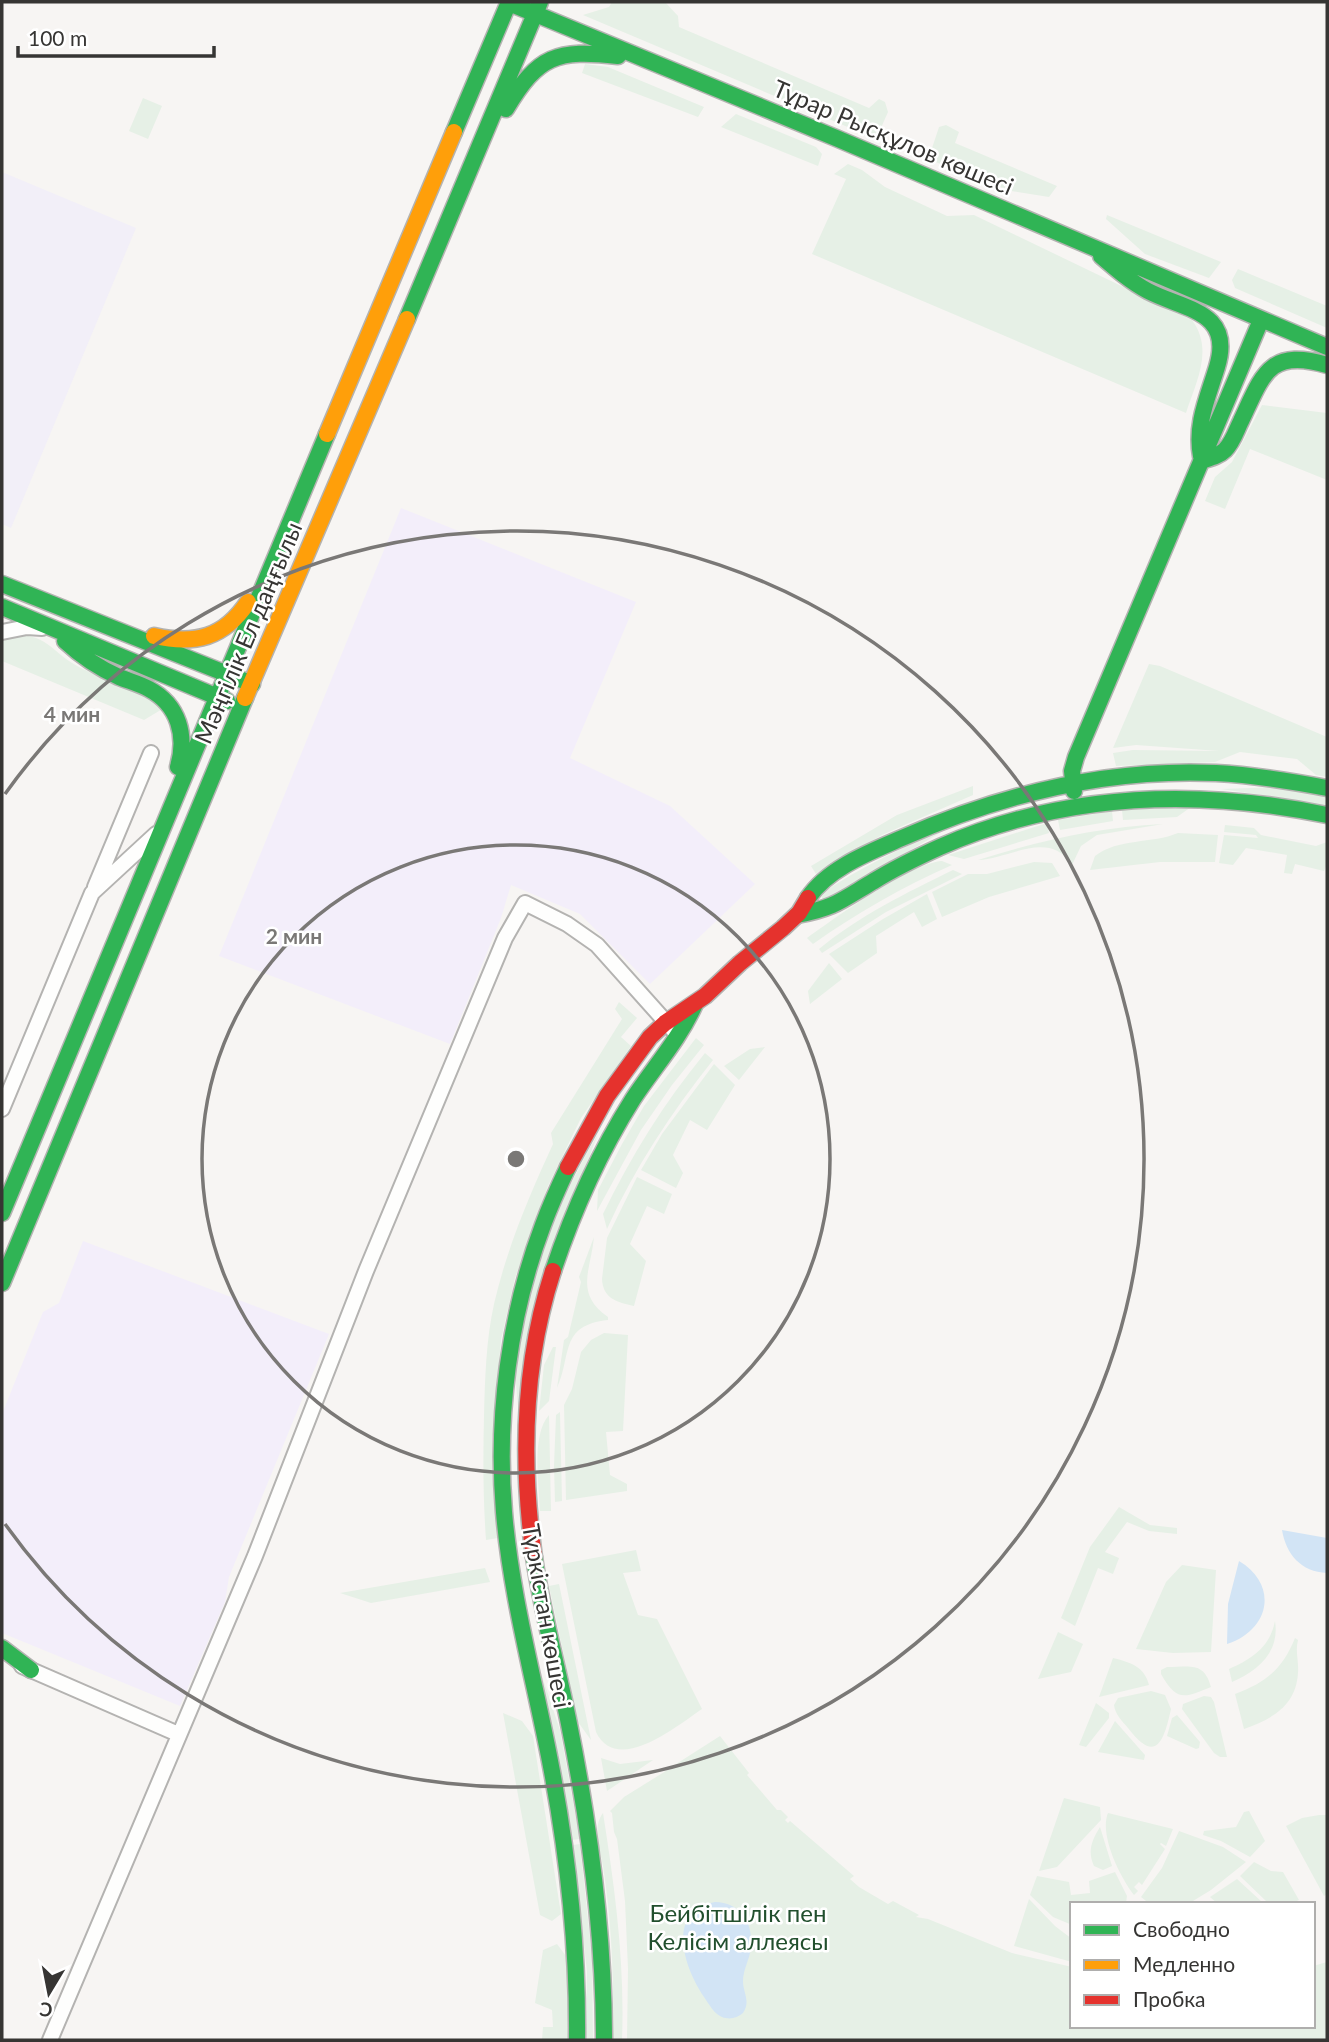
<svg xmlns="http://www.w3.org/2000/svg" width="1329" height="2042" font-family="Lato,sans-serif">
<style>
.commercial{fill:#f3eefa}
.education{fill:#f2eff8}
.green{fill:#e6f0e6}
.water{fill:#d2e4f5}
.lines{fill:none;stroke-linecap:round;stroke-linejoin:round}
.street-casing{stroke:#b4b3b1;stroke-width:18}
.fast-casing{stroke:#b4b3b1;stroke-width:19}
.slow-casing{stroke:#b4b3b1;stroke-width:19}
.jam-casing{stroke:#b4b3b1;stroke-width:19}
.street{stroke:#fefefd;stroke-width:14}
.fast{stroke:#30b455;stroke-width:16}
.slow{stroke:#ff9f0a;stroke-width:16}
.jam{stroke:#e5322d;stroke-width:16}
.ring{fill:none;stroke:#7a7876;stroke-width:3.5}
.labels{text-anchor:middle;stroke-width:5;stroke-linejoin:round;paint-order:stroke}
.street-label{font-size:24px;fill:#363533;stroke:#fff}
.park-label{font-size:24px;fill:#214f2d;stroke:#fff}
.centre{fill:#7a7876;stroke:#fff;stroke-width:3.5}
.ring-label{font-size:21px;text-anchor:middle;font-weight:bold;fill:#7a7876;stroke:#fff;stroke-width:5;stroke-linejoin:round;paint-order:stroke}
</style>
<rect width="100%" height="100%" fill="#f7f5f3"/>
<path class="commercial" d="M401 508 636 602 570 758 670 806 755 884 650 984 580 914 511 885 501 918 450 1044 219 956Z
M83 1241 329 1334 229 1577 225 1602 180 1706 2 1633V1414L43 1312 59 1303Z"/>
<path class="education" d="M2 172 136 228 11 528 2 524Z"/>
<path class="green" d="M612 2H665L678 16 679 27 869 108 879 99 885 102 888 112 876 139 583 15 609 7Z
M585 64 608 67 704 107 698 117 582 73Z
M143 98 162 106 148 139 129 131Z
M736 114 816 147 822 154 818 166 721 127Z
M946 125 959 132 955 143 1057 186 1049 197 1011 191 933 161 930 154 939 127Z
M848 164 862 170 885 187 947 216 974 215 1192 320C1214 350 1196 382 1186 413L812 254 846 179 834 174Z
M1107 215 1221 262 1209 278 1145 254 1106 219Z
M1238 269 1327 306V328L1235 288 1232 280Z
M1262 405 1327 413V480L1250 449 1225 509 1205 501 1215 477 1232 462Z
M10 635C50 633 51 654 81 668 109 682 137 691 164 708L144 720 2 661V638Z
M1149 664 1160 666 1327 737V777L1316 775 1297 759 1240 752 1215 762 1116 766 1113 753 1133 750 1219 751 1136 745 1113 748Z
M973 786V795L882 835 816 874 811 866 897 815Z
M1280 787 1327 797V808L1283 798 1221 789Z
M1191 807 1177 817 1123 820 1122 810Z
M1112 811 1113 821 1060 830 1058 820Z
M1047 823 1049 833 964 859 948 855Z
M1163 824 1097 835 1081 846 1072 865C1049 829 1009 859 978 860 1038 841 1099 827 1163 824Z
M1225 825 1254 828 1261 835 1316 846 1327 842V864L1324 871 1295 864 1292 874 1284 873 1287 855 1246 848 1233 865 1219 863 1224 835 1258 838 1256 835 1224 832Z
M950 827 824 901 820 894C862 867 904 846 950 827Z
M1178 833 1218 835 1215 862H1160L1090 870 1095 856C1118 838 1152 844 1178 833Z
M942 861 952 865C902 887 857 913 813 944L807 938C835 918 910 863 942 861Z
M1034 862 1052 863 1060 876 989 897 942 917 932 892 968 874H987Z
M953 870 962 874 886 912 822 953 819 949C859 916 906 893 953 870Z
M927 894 937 919 922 927 914 912 876 936 877 953 848 973 829 954 883 919Z
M829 963 842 979 810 1004 808 991Z
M619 1002 637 1018 621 1037 631 1046 581 1118 548 1186 515 1278 501 1340 492 1440 498 1538 486 1540C483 1498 483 1458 484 1416 485 1379 486 1340 494 1304 507 1248 529 1196 553 1144L551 1133 622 1019 615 1009Z
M696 1038 704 1045 672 1085 641 1130 597 1211 598 1190 622 1144 644 1106Z
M765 1047 739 1080 724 1066 750 1049Z
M705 1053 713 1060C671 1113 635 1167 607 1229L603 1214C631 1156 664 1103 705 1053Z
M714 1064 735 1085 707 1130 690 1120 673 1155 683 1173 676 1188 641 1170 662 1134Z
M598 1134 582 1176 519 1417C518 1401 515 1384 516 1368 525 1286 555 1205 598 1134Z
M637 1177 672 1194 664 1214 647 1206 630 1244 646 1261 634 1306C617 1302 603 1299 602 1279L607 1238Z
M594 1237C591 1270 574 1293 608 1317V1320C559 1325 572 1356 557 1388L564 1340 568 1337 581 1282 579 1277Z
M604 1333 628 1335 623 1431 606 1432 610 1475 627 1484V1491L566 1500 564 1405 572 1389 581 1352 591 1340Z
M553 1347H556L549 1401 539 1411 544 1365Z
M560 1412 562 1501 555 1502 554 1466 556 1415Z
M549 1415 551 1511H540C539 1485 531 1435 549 1415Z
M1119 1507 1150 1525 1177 1528V1534L1149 1531 1127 1522 1105 1552 1119 1558 1113 1574 1098 1568 1075 1626 1061 1618 1090 1547Z
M636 1550 641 1571 623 1573 638 1615 657 1619 702 1709C678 1725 617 1776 596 1732L562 1564Z
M1182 1565 1216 1570 1211 1652 1173 1653 1136 1649 1166 1582Z
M485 1568 490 1582 371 1603 340 1593Z
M559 1584 591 1740 578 1722 549 1586Z
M1275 1621C1280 1652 1258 1671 1232 1682L1229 1669C1252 1659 1270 1647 1275 1621Z
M1058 1632 1083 1644 1071 1672 1038 1679Z
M1295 1638 1298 1640C1295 1651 1299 1662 1298 1673 1296 1706 1272 1719 1244 1729L1235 1694C1267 1682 1283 1668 1295 1638Z
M1113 1658C1130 1662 1145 1667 1149 1685L1099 1697Z
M1167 1667C1190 1667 1204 1661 1211 1687 1184 1698 1177 1702 1161 1674V1670Z
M541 1673 560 1730 580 1839 571 1840Z
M1151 1691 1165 1695 1171 1709C1164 1741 1156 1765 1128 1728 1122 1721 1115 1714 1114 1705L1118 1698Z
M1204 1696 1211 1697 1214 1702 1227 1757H1220L1214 1753 1182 1709 1183 1704Z
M1096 1703 1109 1713V1718L1086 1747 1079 1745Z
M503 1713 522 1721 533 1736 561 1914 552 1921 540 1915Z
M1177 1715 1200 1742 1199 1748 1196 1749 1167 1736 1172 1718Z
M1115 1721 1145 1755 1144 1760 1098 1752Z
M720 1736 749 1773 747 1775 777 1810H781L788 1817 785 1820 788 1823 790 1821 854 1876 850 1879 859 1887 888 1904 893 1901 919 1915 916 1917 928 1919 1012 1953 1072 1967V2026H1313V1966L1327 1962V2040H627L628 1969 625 1901 617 1839 614 1832 612 1813 610 1811 624 1797 669 1769 670 1770 673 1766Z
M601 1758 620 1764 653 1760 607 1791Z
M1064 1798 1100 1807 1101 1820 1057 1867 1039 1871Z
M1249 1811 1265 1841 1250 1857 1221 1841 1203 1835 1204 1831 1236 1827 1244 1812Z
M603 1813C615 1889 625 1964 622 2040H613C614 1982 612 1924 603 1866 600 1849 592 1827 603 1813Z
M1108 1813 1173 1829 1166 1846 1161 1843 1160 1844 1165 1849 1142 1885 1139 1882 1134 1887 1138 1891 1134 1895C1120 1877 1099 1835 1108 1813Z
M1319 1815H1327V1894L1324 1896 1286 1826 1302 1818Z
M1100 1827 1112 1866 1103 1870 1094 1866C1087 1851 1092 1840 1100 1827Z
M1179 1831 1223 1847 1246 1862 1211 1890 1188 1904H1150L1141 1897 1162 1868Z
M580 1844 592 1957 593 2040H586L587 1972 573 1845Z
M1254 1862 1271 1871 1283 1872 1299 1900C1290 1905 1275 1907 1266 1901L1240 1876Z
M1115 1872 1127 1896 1126 1903 1072 1904V1925L1053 1917 1030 1895 1037 1876 1069 1882 1071 1895 1090 1893 1089 1881Z
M1237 1879 1262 1902 1263 1904H1218L1210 1897Z
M1029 1899 1055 1926 1072 1939V1962L1014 1946Z
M557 1944 569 1960 568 2040H542L543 2027H553L552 2010 535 2003 543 1950Z"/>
<path class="water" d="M1282 1530 1327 1538V1573C1301 1572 1286 1554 1282 1530Z
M1239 1561C1279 1585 1270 1630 1227 1644L1228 1604Z
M715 1902C744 1903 755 1927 750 1953 748 1962 743 1971 743 1981 743 1993 751 2001 743 2013 737 2018 730 2020 722 2017 714 2014 709 2004 704 1997 684 1968 665 1911 715 1902Z"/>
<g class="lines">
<g class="street-casing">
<path id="street" d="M2 632 27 627 42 628
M95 887 151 753
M2 1109 92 893 156 834
M22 1666 178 1734
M50 2040 255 1556 366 1271 505 938 525 903 567 924 597 945 673 1030"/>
</g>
<g class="fast-casing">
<path id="fast" d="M509 3 836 138 1327 347
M506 109C538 55 557 49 618 56
M454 132 509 2
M1101 256C1116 269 1131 282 1148 291 1185 310 1234 311 1217 367 1208 397 1195 424 1201 456
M407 319 540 2
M1201 461C1210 458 1219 456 1225 450 1233 442 1236 431 1241 421 1263 374 1269 348 1327 365
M2 584 252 684
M2 607 227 701
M65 641C81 656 99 668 119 677 129 681 140 684 149 689 179 705 187 736 178 767
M1074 791 1072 771 1076 757 1261 320
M808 898C828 868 870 852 902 838 1002 794 1106 768 1216 773 1254 775 1290 781 1327 788
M797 915C835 908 842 900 874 881 895 868 918 857 940 847 1065 792 1195 788 1327 815
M568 1167C559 1186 550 1206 543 1225 509 1315 496 1417 504 1512 511 1596 534 1678 550 1761 568 1854 578 1946 577 2040
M2 1213 327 434
M553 1271C573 1211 599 1153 633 1099 654 1067 679 1040 695 1004
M2 1283 245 698
M534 1557C542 1613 558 1668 569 1724 590 1828 604 1933 604 2040
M2 1648 31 1670"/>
</g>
<g class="slow-casing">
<path id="slow" d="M327 434 454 132
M154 636C195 645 224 638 248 602
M245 698 407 319"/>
</g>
<g class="jam-casing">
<path id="jam" d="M568 1167 607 1096 650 1037 665 1023 705 996 740 963 783 928 799 913 808 898
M534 1557C521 1463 523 1363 553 1271"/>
</g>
<use href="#street" class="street"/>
<use href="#fast" class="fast"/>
<use href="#slow" class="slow"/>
<use href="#jam" class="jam"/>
</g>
<g class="ring">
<circle cx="516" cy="1159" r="314"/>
<path d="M5 794A628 628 0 1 1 5 1524"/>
</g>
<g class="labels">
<g class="street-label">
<text transform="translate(893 138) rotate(23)" y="8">Тұрар Рысқұлов көшесі</text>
<text transform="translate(249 633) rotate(-67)" y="8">Мәңгілік Ел даңғылы</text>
<text transform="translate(546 1616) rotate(80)" y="8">Түркістан көшесі</text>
</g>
<g class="park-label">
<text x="738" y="1922">Бейбітшілік пен<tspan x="738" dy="28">Келісім аллеясы</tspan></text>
</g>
</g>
<circle cx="516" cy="1159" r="10" class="centre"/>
<g class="ring-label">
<text x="72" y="722">4 мин</text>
<text x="294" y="944">2 мин</text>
</g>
<rect width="1329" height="2042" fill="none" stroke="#363533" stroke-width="7"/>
<rect x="1070" y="1902" width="245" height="126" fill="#ffffff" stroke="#afaead" stroke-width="2"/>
<rect x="1084" y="1925" width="35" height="10" fill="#30b455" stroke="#afaead" stroke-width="2"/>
<text x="1133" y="1937" font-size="21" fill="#363533">Свободно</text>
<rect x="1084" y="1960" width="35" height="10" fill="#ff9f0a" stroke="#afaead" stroke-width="2"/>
<text x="1133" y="1972" font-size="21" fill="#363533">Медленно</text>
<rect x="1084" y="1995" width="35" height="10" fill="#e5322d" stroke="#afaead" stroke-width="2"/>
<text x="1133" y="2007" font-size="21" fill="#363533">Пробка</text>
<g transform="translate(49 1993) rotate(190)" stroke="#ffffff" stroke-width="5" paint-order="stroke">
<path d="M0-5L12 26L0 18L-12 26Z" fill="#363533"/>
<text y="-10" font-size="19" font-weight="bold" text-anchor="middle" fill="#363533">С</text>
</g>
<path d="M18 46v10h196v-10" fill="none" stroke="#363533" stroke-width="3.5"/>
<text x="28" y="46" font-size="21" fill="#363533" stroke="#ffffff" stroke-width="5" paint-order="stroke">100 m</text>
</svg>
